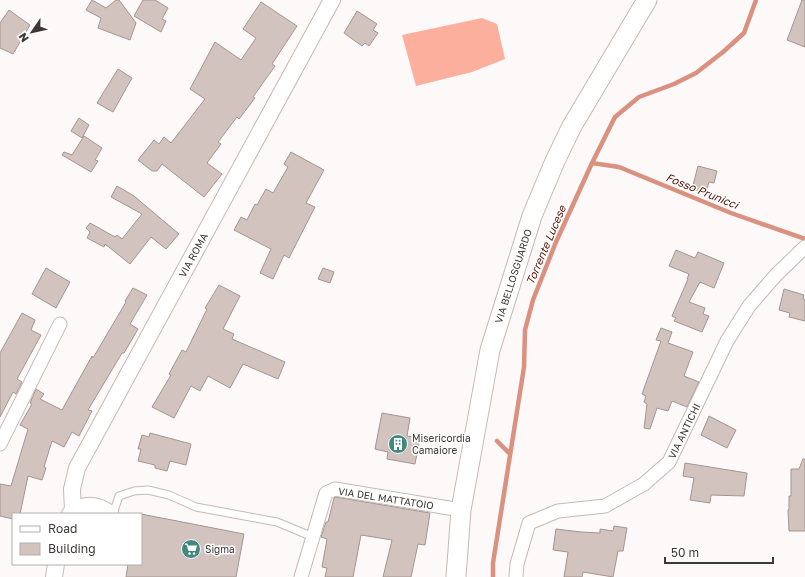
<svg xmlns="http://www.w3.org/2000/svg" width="805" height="577" font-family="'Golos Text',sans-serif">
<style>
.forest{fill:#fcaf9d}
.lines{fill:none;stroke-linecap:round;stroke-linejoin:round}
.stream{stroke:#db917f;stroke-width:4.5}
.building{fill:#d3c3bf;stroke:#a39591}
.service-casing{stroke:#c7b8b4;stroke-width:9}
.minor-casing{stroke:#c7b8b4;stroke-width:15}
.tertiary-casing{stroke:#c7b8b4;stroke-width:18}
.secondary-casing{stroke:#c7b8b4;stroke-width:21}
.service{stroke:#fff;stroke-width:7}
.minor{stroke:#fff;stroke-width:13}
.tertiary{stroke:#fff;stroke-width:16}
.secondary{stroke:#fff;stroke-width:19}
.labels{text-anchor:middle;stroke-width:3;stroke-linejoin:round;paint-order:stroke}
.street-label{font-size:10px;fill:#3d3735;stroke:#fff}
.poi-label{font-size:10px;fill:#3d3735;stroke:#fff;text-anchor:start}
.water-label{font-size:11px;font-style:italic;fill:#571606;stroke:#fff}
</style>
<rect width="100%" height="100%" fill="#fdf9f9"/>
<path class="forest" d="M482 18 497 24 505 59 472 72 416 86 402 35Z"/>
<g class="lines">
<path class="stream" d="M592 163 619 167 731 213 805 239
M497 441 510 454
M493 577V563L524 367 525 330 533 300 556 242 592 163 615 117 639 97 674 84 696 73 723 52 744 33 756 0"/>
</g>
<path class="building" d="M92 0 106 8 116 0H119L136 23 130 40 98 28 101 18 86 10Z
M143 0H155L168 8 162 19 166 21 161 32 134 16Z
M802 0H805V47L787 40Z
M261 2 297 26 272 64 275 66 253 97 255 98 239 119 237 117 218 142 221 144 207 163 222 174 204 197 162 164 157 171H152L138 160 154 140 159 144 164 137 171 143 205 99 190 89 215 42 241 60 256 38 243 29Z
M9 10 30 25 13 54 0 48V23Z
M357 11 377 24 373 30 378 33 369 46 365 43 362 46 344 33Z
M118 69 132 78 113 112 97 103Z
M79 118 89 125 82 138 71 131Z
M84 136 102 148 95 160 98 161 91 172 62 155 64 152 72 155Z
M291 152 324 170 306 203 315 207 289 258 284 255 273 279 260 273 271 249 234 230 241 217 247 220 255 204 257 205 266 189 273 193 288 167 284 164Z
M698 166 717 171 714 183 709 182 706 192 692 189Z
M117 186 134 196 179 234 166 249 151 237 130 264 105 244 104 247 87 238 90 232 86 228 90 223 115 237 117 235 122 239 142 214 111 197Z
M676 250 695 258 698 252 724 263 714 288 700 282 689 302 705 308 703 314 709 316 702 332 674 321 676 318 672 316 688 279H687L689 274 669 266Z
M46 268 70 282 56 308 32 294Z
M323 268 334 272 330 283 318 279Z
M219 285 240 296 223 329 234 334 232 339 285 362 278 379 243 364 230 388 208 376 200 391 191 386 174 418 152 407 171 375 169 374 182 350 186 352 207 309 205 308Z
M133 288 147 295 130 324 138 329 124 353H122L88 410 92 411 79 436 72 432 64 447 52 441 44 467 46 468 42 480 28 476 20 514H13V519L0 516V484L11 486 28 429 20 425 32 404 30 403 36 389 44 394 40 399 62 410 92 356 93 358 126 302 125 301Z
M784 289 804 295 803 299 805 300V321L789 317 790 313 779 310Z
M22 313 35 320 31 330 41 335 17 379 22 382 16 394 13 392 0 417V353Z
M661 328 672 332 668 343 693 352 684 376 699 382 687 407 672 401 668 411 657 408 650 429 644 428 647 404 644 402 646 396 642 394 661 341 656 340Z
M382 413 410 418 407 436 420 438 415 464 387 459 388 452 375 449Z
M709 416 736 430 727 448 701 435Z
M150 433 191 444 186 465 170 461 167 471 155 468V465L138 461 141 449H138L142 435 149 437Z
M803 459H805V531H789L788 510 789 509V496H791V469H799Z
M685 463 747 473 744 496 711 495 710 503 690 500 694 478 683 476Z
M336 497 430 513 425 545 418 544 411 577H383L392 540 361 535 353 577H325L327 568 322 567 327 539 321 537 326 522H328L334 498Z
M141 514 244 534 236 577H126L128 564H141Z
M614 526 627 528 623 551H618L613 577 583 572 582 577H564L568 552 553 550 556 529 581 532 600 533V529L613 531Z"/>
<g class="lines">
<g class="service-casing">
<path id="service" d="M113 514 119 496 134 491 148 490 169 495 196 507 277 522 313 537"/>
</g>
<g class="minor-casing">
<path id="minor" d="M0 444 60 324
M301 577 326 493 335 489 461 510
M516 577 517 564 529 523 558 511 605 506 644 484 669 462 727 341 749 306 776 275 805 247"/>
</g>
<g class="tertiary-casing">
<path id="tertiary" d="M73 511 72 489 77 468 332 0
M70 514C81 503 98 503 110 514
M54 577 56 564"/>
</g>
<g class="secondary-casing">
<path id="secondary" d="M456 577 461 510 490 350 532 216 555 161 572 126 647 0"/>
</g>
<use href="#service" class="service"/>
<use href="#minor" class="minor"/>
<use href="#tertiary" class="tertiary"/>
<use href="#secondary" class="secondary"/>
</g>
<defs>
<g id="building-disc" transform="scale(1)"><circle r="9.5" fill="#42887f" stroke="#fff"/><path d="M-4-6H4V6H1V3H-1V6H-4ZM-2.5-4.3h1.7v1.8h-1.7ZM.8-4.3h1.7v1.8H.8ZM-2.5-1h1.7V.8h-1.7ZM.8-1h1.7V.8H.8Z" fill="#fff"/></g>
<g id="supermarket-disc" transform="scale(1)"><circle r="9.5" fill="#42887f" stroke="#fff"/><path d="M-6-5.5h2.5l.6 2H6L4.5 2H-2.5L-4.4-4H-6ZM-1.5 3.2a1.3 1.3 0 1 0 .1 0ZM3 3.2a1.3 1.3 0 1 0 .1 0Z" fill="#fff"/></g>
</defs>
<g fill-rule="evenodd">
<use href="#building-disc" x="398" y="444"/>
<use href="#supermarket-disc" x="191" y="549"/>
</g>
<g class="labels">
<g class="street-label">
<text transform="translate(193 255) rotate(-61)" y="4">VIA ROMA</text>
<text transform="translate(513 276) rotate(-72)" y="4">VIA BELLOSGUARDO</text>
<text transform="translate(684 431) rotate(-64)" y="4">VIA ANTICHI</text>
<text transform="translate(386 498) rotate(9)" y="4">VIA DEL MATTATOIO</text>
</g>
<g class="poi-label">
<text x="412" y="442">Misericordia<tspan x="412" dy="12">Camaiore</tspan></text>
<text x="205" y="553">Sigma</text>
</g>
<g class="water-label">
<text transform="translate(702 191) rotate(22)" y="4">Fosso Prunicci</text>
<text transform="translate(546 245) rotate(-67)" y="4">Torrente Lucese</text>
</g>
</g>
<rect x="12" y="513" width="130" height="52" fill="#ffffff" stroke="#b1afae"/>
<rect x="20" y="526" width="20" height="6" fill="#ffffff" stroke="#b1afae"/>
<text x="48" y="533" font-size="12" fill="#3d3735">Road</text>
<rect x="20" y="543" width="20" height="12" fill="#d3c3bf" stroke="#b1afae"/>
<text x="48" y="553" font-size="12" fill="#3d3735">Building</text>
<g transform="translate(32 32) rotate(236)" stroke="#ffffff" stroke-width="3" paint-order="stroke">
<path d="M0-3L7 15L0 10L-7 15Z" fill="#3d3735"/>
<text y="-6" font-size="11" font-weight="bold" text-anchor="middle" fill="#3d3735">N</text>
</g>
<path d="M665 557v6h108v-6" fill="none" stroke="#3d3735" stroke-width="2"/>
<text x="671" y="557" font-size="12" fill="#3d3735" stroke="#ffffff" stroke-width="3" paint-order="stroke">50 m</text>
</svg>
